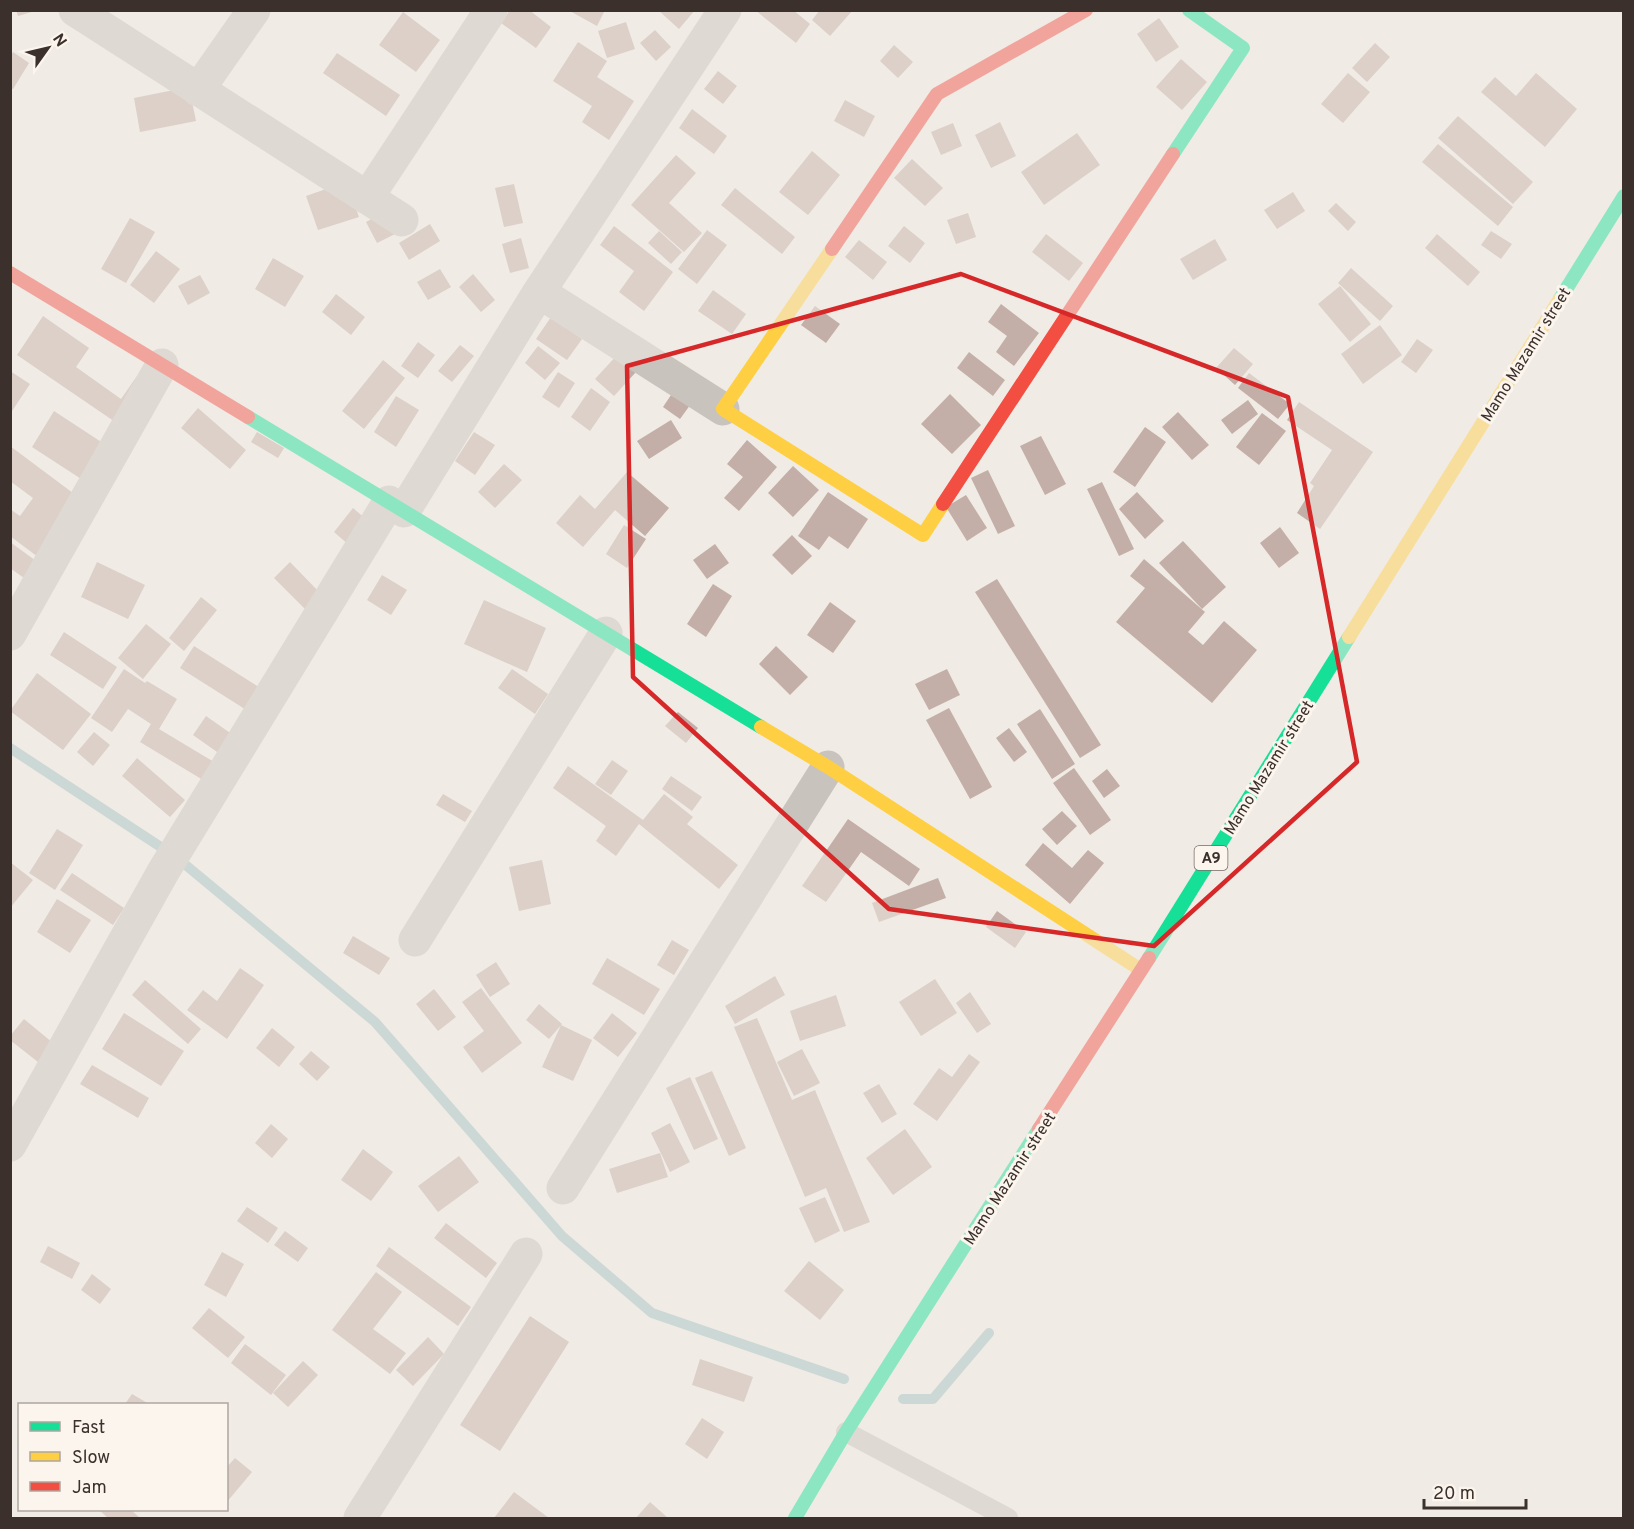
<svg xmlns="http://www.w3.org/2000/svg" width="1634" height="1529" font-family="Overpass,sans-serif">
<style>
.lines{fill:none;stroke-linecap:round;stroke-linejoin:round}
.stream{stroke:#a1c2c1;stroke-width:10}
.building{fill:#c3afa7}
.lane{stroke:#c9c3be;stroke-width:20}
.street{stroke:#c9c3be;stroke-width:33}
.fast{stroke:#16e098;stroke-width:14}
.slow{stroke:#ffcf43;stroke-width:14}
.jam{stroke:#f24e42;stroke-width:14}
.marked{fill:none;stroke:#d62828;stroke-width:4.5;stroke-linejoin:round}
.labels{text-anchor:middle;stroke-width:6;stroke-linejoin:round;paint-order:stroke}
.shield{fill:#fbf5ee;stroke:#756b66;stroke-width:1.5}
.shield-label{font-size:15px;font-weight:bold;fill:#3b302b}
.street-label{font-size:16px;fill:#3b302b;stroke:#fbf5ee}
</style>
<rect width="100%" height="100%" fill="#f0ebe5"/>
<g class="lines">
<path class="stream" d="M10 748 176 857 375 1022 562 1236 652 1313 844 1379
M903 1399H933L989 1333"/>
</g>
<path class="building" d="M16 10H35V11L18 16Z
M510 10H529L551 27 536 48 501 23Z
M568 10H605L597 26Z
M658 10H695L679 29Z
M755 10H793L810 24 796 43Z
M820 10H853L830 36 812 20Z
M403 12 440 40 416 72 379 45Z
M1159 18 1179 47 1156 62 1137 34Z
M626 22 635 49 607 58 598 31Z
M655 30 671 47 656 61 640 43Z
M578 42 607 61 597 77 634 101 609 140 582 122 592 106 553 81Z
M1375 43 1390 57 1367 82 1352 68Z
M894 45 913 62 898 78 880 61Z
M13 52 29 63 13 89 10 88V57Z
M337 53 400 95 386 116 323 73Z
M1181 59 1207 82 1182 110 1156 87Z
M718 71 737 86 723 104 704 89Z
M1348 73 1370 92 1343 123 1321 104Z
M1536 73 1577 109 1545 147 1481 92 1495 77 1516 96Z
M189 87 196 121 140 132 134 98Z
M845 100 875 116 864 137 834 121Z
M692 109 727 136 714 154 679 128Z
M1458 116 1533 182 1513 204 1438 138Z
M1000 122 1016 156 991 168 975 135Z
M953 123 962 146 941 155 931 132Z
M1077 133 1100 165 1044 205 1021 172Z
M1438 144 1513 207 1498 226 1422 162Z
M812 151 840 175 808 215 779 192Z
M676 155 696 173 669 203 702 233 684 252 631 205Z
M912 159 943 188 925 206 894 178Z
M346 182 359 217 318 230 306 196Z
M514 184 523 223 504 227 495 188Z
M735 188 795 237 782 254 721 205Z
M1293 192 1305 211 1277 229 1264 210Z
M1336 203 1356 222 1348 231 1328 211Z
M384 212 395 234 377 243 366 222Z
M968 213 976 237 956 244 947 220Z
M130 218 155 232 126 283 101 269Z
M430 224 440 241 409 260 399 243Z
M614 226 673 272 644 311 619 292 634 271 600 245Z
M904 226 925 243 910 263 888 246Z
M707 230 727 245 697 284 678 269Z
M659 231 682 252 671 264 648 243Z
M1491 231 1512 244 1501 259 1481 245Z
M1046 234 1083 263 1069 281 1032 252Z
M1437 234 1480 272 1468 286 1425 248Z
M521 238 529 268 510 273 502 244Z
M1215 239 1227 260 1193 280 1180 259Z
M859 240 887 262 873 280 845 257Z
M156 251 180 269 154 303 130 285Z
M273 258 304 276 285 307 255 289Z
M1351 268 1393 306 1380 321 1338 283Z
M440 269 451 287 428 300 417 282Z
M473 274 495 300 481 312 459 287Z
M200 275 210 293 188 305 178 286Z
M1340 286 1371 324 1350 342 1318 304Z
M713 290 746 314 732 334 698 311Z
M336 294 365 317 351 335 322 312Z
M1001 304 1039 333 1014 366 996 352 1007 336 988 322Z
M815 306 840 324 826 343 801 325Z
M43 316 89 348 76 367 121 399 137 376 124 428 17 355Z
M551 317 582 339 567 360 536 339Z
M1380 325 1402 355 1363 384 1341 354Z
M1417 339 1433 350 1416 373 1401 362Z
M418 342 435 355 418 378 401 366Z
M460 345 474 356 452 382 438 371Z
M538 346 560 363 545 380 525 363Z
M1234 348 1253 364 1235 385 1216 368Z
M969 352 1005 380 993 396 957 368Z
M618 354 636 372 614 396 595 379Z
M383 360 405 378 364 429 342 411Z
M10 371 30 384 10 414Z
M558 372 575 383 559 408 542 397Z
M1249 373 1290 404 1278 419 1238 388Z
M591 388 610 402 590 431 571 417Z
M675 389 693 401 680 419 663 407Z
M950 394 981 425 952 454 921 424Z
M396 396 419 410 396 447 374 432Z
M1248 400 1258 414 1232 434 1221 420Z
M1299 402 1373 452 1320 529 1297 513 1314 486 1310 483 1332 450 1287 420Z
M198 408 246 450 230 469 181 428Z
M54 411 115 451 92 486 32 447Z
M1178 412 1209 445 1192 460 1162 427Z
M1262 413 1286 431 1259 465 1236 447Z
M671 420 682 438 649 459 637 441Z
M1145 427 1166 442 1135 487 1113 472Z
M257 432 284 448 278 458 251 442Z
M474 432 495 445 475 475 455 461Z
M1041 436 1066 484 1045 495 1020 446Z
M747 440 777 467 739 511 724 498 743 477 727 464Z
M10 446 85 502 42 560 10 536V509L20 516 33 498 10 481Z
M504 464 522 480 495 508 478 492Z
M793 466 819 490 793 517 768 493Z
M988 470 1015 526 998 534 971 478Z
M627 472 669 508 645 536 615 510 583 547 556 523 580 495 595 509Z
M1102 482 1134 549 1119 556 1087 489Z
M828 492 868 519 848 549 829 536 819 550 798 536Z
M1137 492 1164 521 1145 539 1119 509Z
M966 495 987 528 967 541 946 507Z
M353 508 368 521 349 545 334 532Z
M624 525 646 539 627 568 606 554Z
M1280 527 1299 553 1279 568 1260 543Z
M792 535 812 556 792 575 772 555Z
M1183 541 1226 587 1202 609 1159 563Z
M10 542 43 566 31 583 10 568Z
M715 544 729 563 707 579 693 560Z
M1144 559 1205 612 1188 632 1203 645 1224 621 1257 650 1212 703 1116 622 1145 588 1130 576Z
M97 562 145 585 128 619 81 597Z
M290 562 321 594 305 609 274 578Z
M382 575 407 590 391 615 367 600Z
M997 579 1101 745 1080 758 975 592Z
M713 584 732 596 706 637 687 624Z
M201 597 217 610 184 651 169 638Z
M484 600 546 628 527 672 464 644Z
M830 602 856 621 833 653 807 635Z
M146 624 171 644 143 679 118 658Z
M64 632 117 667 103 689 50 655Z
M194 646 262 689 248 711 180 668Z
M776 646 808 677 790 695 759 664Z
M124 669 145 683 147 681 177 699 159 729 214 762 203 780 140 742 151 724 128 709 112 732 91 718Z
M512 669 548 694 535 714 498 688Z
M947 669 960 695 929 710 915 684Z
M37 673 91 714 63 750 10 711Z
M949 708 992 787 970 799 926 720Z
M1040 709 1075 764 1052 779 1017 724Z
M678 712 698 728 686 743 665 726Z
M206 716 233 735 220 754 193 735Z
M1009 728 1027 752 1014 762 996 738Z
M94 732 110 745 93 766 77 752Z
M137 758 185 800 170 817 122 776Z
M612 760 628 771 611 795 595 784Z
M568 766 643 820 664 794 693 817 687 824 738 865 719 889 639 824 616 856 596 841 606 826 553 788Z
M1074 768 1111 820 1090 835 1053 783Z
M1107 769 1120 786 1104 798 1092 781Z
M671 776 702 797 692 811 662 789Z
M443 794 472 811 465 822 436 805Z
M1062 811 1077 826 1057 845 1042 829Z
M848 819 920 869 909 886 861 852 826 902 802 886Z
M57 829 83 845 55 890 29 873Z
M1043 843 1072 868 1088 850 1104 863 1070 904 1025 865Z
M542 860 551 904 519 911 509 867Z
M10 862 33 880 10 908Z
M72 873 124 908 113 925 60 890Z
M938 878 946 898 879 922 872 903Z
M57 899 91 920 70 953 37 932Z
M997 911 1026 932 1015 948 986 927Z
M353 936 390 958 379 975 343 953Z
M672 940 689 950 674 975 657 965Z
M607 958 660 989 644 1015 592 984Z
M496 962 510 984 490 997 476 975Z
M240 968 264 985 227 1039 187 1010 203 990 217 1001Z
M775 976 785 995 735 1024 725 1006Z
M935 979 957 1013 921 1036 899 1002Z
M145 980 201 1029 188 1044 132 995Z
M481 988 522 1043 482 1073 463 1047 484 1031 462 1002Z
M434 989 456 1017 438 1031 416 1004Z
M970 992 991 1024 977 1033 956 1003Z
M836 995 846 1026 800 1041 790 1011Z
M539 1004 562 1024 549 1039 526 1020Z
M124 1013 184 1051 161 1086 102 1049Z
M612 1013 637 1033 618 1057 593 1038Z
M757 1018 792 1100 815 1090 870 1222 844 1232 826 1188 805 1197 734 1027Z
M24 1019 53 1043 38 1062 10 1040V1036Z
M561 1025 592 1040 573 1081 542 1067Z
M272 1028 295 1047 279 1067 256 1048Z
M802 1049 820 1083 794 1096 777 1062Z
M311 1051 330 1067 317 1081 299 1064Z
M969 1054 980 1062 937 1121 913 1104 939 1068 952 1077Z
M92 1065 149 1098 138 1118 80 1084Z
M712 1071 746 1148 729 1156 695 1078Z
M690 1077 718 1139 694 1150 666 1088Z
M879 1084 897 1114 882 1123 863 1093Z
M670 1123 690 1162 670 1172 651 1133Z
M271 1124 288 1139 272 1158 255 1143Z
M905 1129 932 1167 893 1195 866 1158Z
M363 1149 393 1172 371 1201 341 1180Z
M660 1153 668 1177 617 1193 609 1169Z
M459 1156 479 1182 438 1212 418 1186Z
M825 1197 840 1231 815 1243 799 1208Z
M247 1207 278 1228 268 1243 237 1221Z
M446 1223 497 1263 486 1278 434 1238Z
M285 1231 308 1248 298 1262 274 1245Z
M48 1246 80 1263 72 1279 40 1262Z
M389 1247 471 1307 458 1326 376 1266Z
M222 1252 244 1264 226 1297 204 1285Z
M809 1261 844 1290 820 1320 784 1291Z
M376 1272 402 1292 373 1329 406 1353 390 1374 332 1330Z
M92 1274 111 1289 100 1304 81 1290Z
M209 1308 245 1337 228 1358 192 1328Z
M530 1316 569 1342 500 1451 460 1425Z
M428 1337 444 1354 413 1386 396 1370Z
M245 1344 286 1375 271 1395 231 1363Z
M700 1359 753 1377 744 1402 692 1385Z
M303 1361 318 1375 288 1407 273 1393Z
M132 1394 149 1404H125Z
M702 1418 724 1432 707 1459 685 1444Z
M235 1458 252 1472 226 1503V1468Z
M514 1492 549 1518H494Z
M650 1502 668 1518H636Z
M99 1510H131L140 1518H108Z"/>
<g class="lines">
<path class="lane" d="M846 1432 1008 1518"/>
<path class="street" d="M75 10 402 220
M198 90 254 10
M367 198 491 10
M539 292 725 10
M404 511 539 292 723 409
M10 634 162 365
M415 940 606 633
M10 1145 163 872 389 502
M563 1188 828 767
M360 1518 526 1254"/>
<path class="fast" d="M1173 154 1243 48 1189 10
M1560 299 1624 196
M248 417 761 727
M1149 958 1349 637
M795 1518 846 1432 1039 1129"/>
<path class="slow" d="M832 249 723 409 923 535 943 504
M1349 637 1560 299
M761 727 828 767 1141 970"/>
<path class="jam" d="M832 249 937 94 1086 10
M10 273 248 417
M943 504 1173 154
M1039 1129 1149 958"/>
</g>
<path d="M0 0H1634V1529H0ZM961 274 1288 397 1357 762 1154 946 889 909 633 677 627 366Z" fill="#f0ebe5" fill-opacity=".55" fill-rule="evenodd"/>
<path class="marked" d="M961 274 1288 397 1357 762 1154 946 889 909 633 677 627 366Z"/>
<g class="labels">
<rect class="shield" x="1194.5" y="846" width="33" height="24" rx="4.5"/>
<g class="shield-label">
<text x="1211" y="863">A9</text>
</g>
<g class="street-label">
<text transform="translate(1525 354) rotate(-58)" y="6">Mamo Mazamir street</text>
<text transform="translate(1268 767) rotate(-58)" y="6">Mamo Mazamir street</text>
<text transform="translate(1009 1178) rotate(-57)" y="6">Mamo Mazamir street</text>
</g>
</g>
<rect width="1634" height="1529" fill="none" stroke="#3b302b" stroke-width="24"/>
<rect x="18" y="1403" width="210" height="108" fill="#fbf5ee" stroke="#aea6a0" stroke-width="1.5"/>
<rect x="30" y="1422" width="30" height="9" fill="#16e098" stroke="#aea6a0" stroke-width="1.5"/>
<text x="72" y="1433" font-size="18" fill="#3b302b">Fast</text>
<rect x="30" y="1452" width="30" height="9" fill="#ffcf43" stroke="#aea6a0" stroke-width="1.5"/>
<text x="72" y="1463" font-size="18" fill="#3b302b">Slow</text>
<rect x="30" y="1482" width="30" height="9" fill="#f24e42" stroke="#aea6a0" stroke-width="1.5"/>
<text x="72" y="1493" font-size="18" fill="#3b302b">Jam</text>
<g transform="translate(48 48) rotate(56)" stroke="#fbf5ee" stroke-width="4.5" paint-order="stroke">
<path d="M0-4.5L10 22L0 15L-10 22Z" fill="#3b302b"/>
<text y="-9" font-size="16" font-weight="bold" text-anchor="middle" fill="#3b302b">N</text>
</g>
<path d="M1424 1499v9h102v-9" fill="none" stroke="#3b302b" stroke-width="3"/>
<text x="1433" y="1499" font-size="18" fill="#3b302b" stroke="#fbf5ee" stroke-width="4.5" paint-order="stroke">20 m</text>
</svg>
